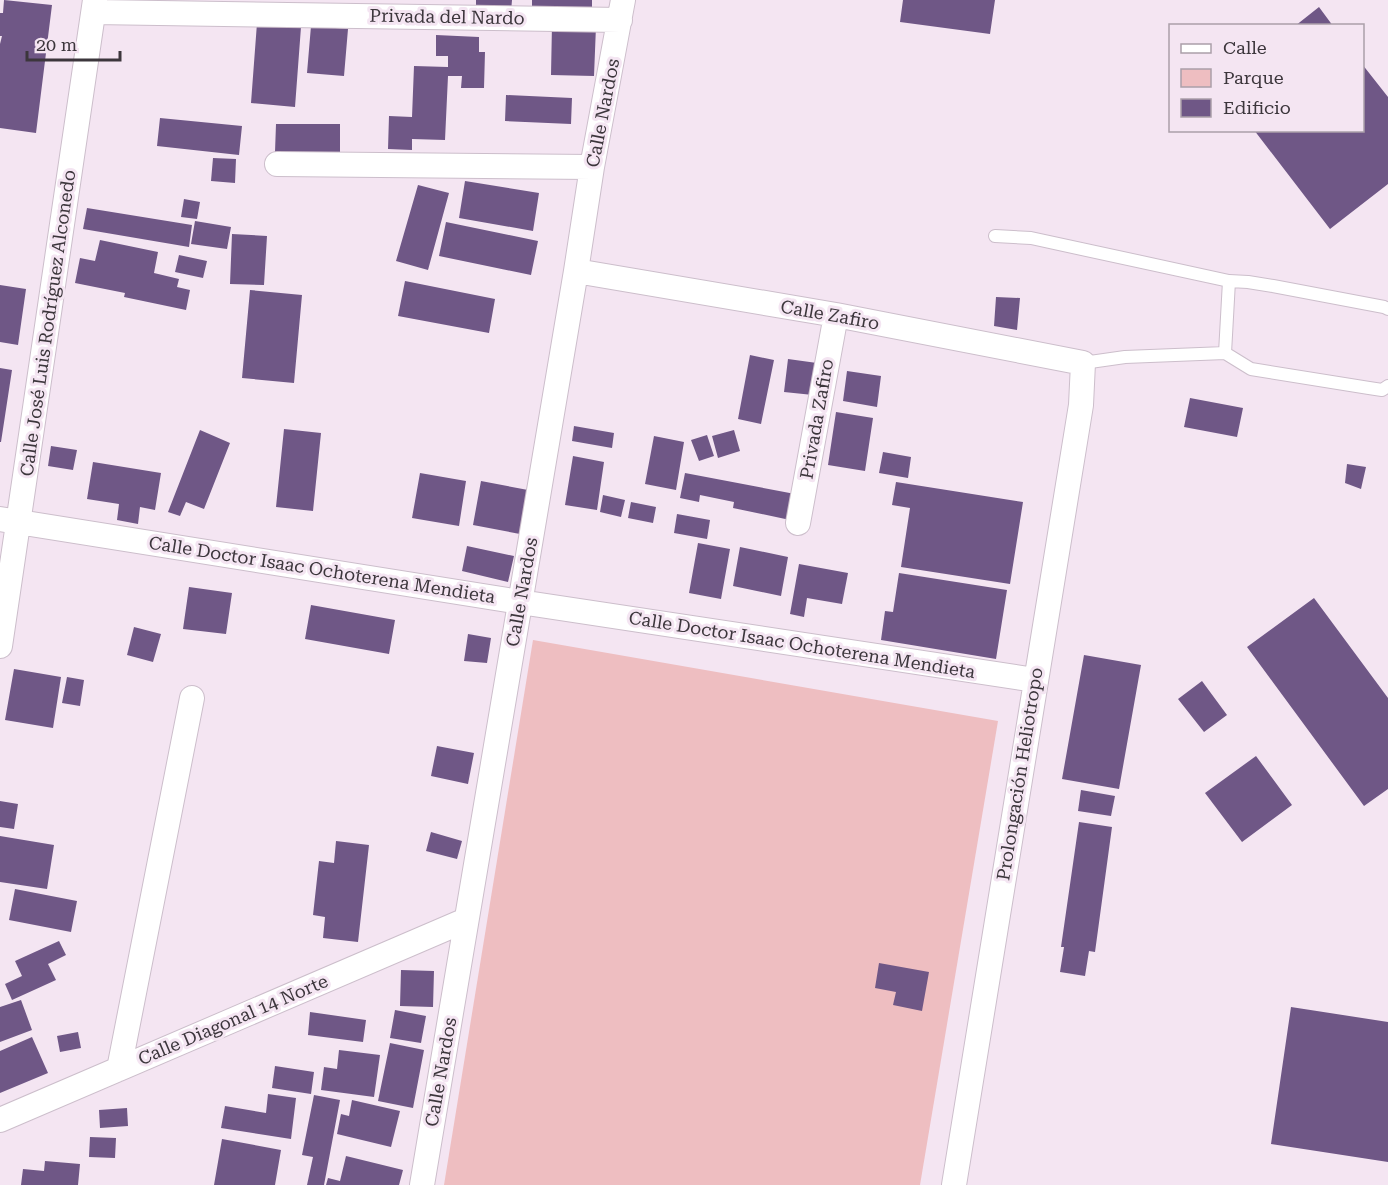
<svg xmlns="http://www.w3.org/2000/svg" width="1388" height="1185" font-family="'Roboto Serif',serif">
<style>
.green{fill:#eebec1}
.building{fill:#6f5786}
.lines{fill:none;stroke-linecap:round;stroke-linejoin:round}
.service-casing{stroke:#ccbecb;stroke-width:14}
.minor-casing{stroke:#ccbecb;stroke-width:26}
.service{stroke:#fff;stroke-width:12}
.minor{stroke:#fff;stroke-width:24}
.labels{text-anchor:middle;stroke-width:6;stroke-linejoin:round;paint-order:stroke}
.street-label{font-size:18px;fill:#3c363c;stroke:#f4e5f2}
</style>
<rect width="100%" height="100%" fill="#f4e5f2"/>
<path class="green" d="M533 640 998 721 920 1185H444Z"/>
<path class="building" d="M4 0 52 5 36 133 0 128V44L2 36H0V13H3Z
M476 0H512L511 12 476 9Z
M532 0H592V10L532 9Z
M903 0H995L990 34 900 22Z
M1319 7 1333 26H1295Z
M257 23 301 27 295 107 251 103Z
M552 24 596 26 594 76 551 75Z
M311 26 348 29 344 76 307 73Z
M436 35 479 37V52H485L484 88H461L462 76H448L445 140 412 139V150L388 149 389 116 412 117 414 66 448 67V56H436Z
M1362 64 1388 97V184L1330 229 1254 130H1362Z
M506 95 572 98 571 124 505 121Z
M160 118 242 126 239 155 157 146Z
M276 124H340V153L275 152Z
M213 158 236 159 235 183 211 181Z
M465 181 539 193 533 231 459 218Z
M418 185 449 193 428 270 396 261Z
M184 199 200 202 197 219 181 217Z
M87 208 192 225 189 247 83 229Z
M195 221 231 227 227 249 191 244Z
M446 222 538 241 531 275 439 256Z
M232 234 267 236 264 285 230 284Z
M100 240 158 252 154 273 179 279 177 287 190 290 186 310 124 297 125 293 75 283 80 258 95 261Z
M179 255 207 261 203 278 175 272Z
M405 281 495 299 489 333 398 316Z
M0 285 26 289 18 345 0 342Z
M250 290 302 295 294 383 242 378Z
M996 297 1020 298 1017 330 994 326Z
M750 355 774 360 761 424 738 419Z
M788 359 817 363 813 395 784 392Z
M0 368 12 370 1 442H0Z
M847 371 881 376 877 407 843 401Z
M1190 398 1243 408 1237 437 1184 427Z
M836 412 873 418 865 471 828 465Z
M574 426 614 433 612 448 572 441Z
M284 429 321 433 313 511 276 507Z
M200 430 230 443 204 509 186 502 180 516 168 512Z
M734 430 740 451 718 458 712 436Z
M707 435 714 456 699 461 691 440Z
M654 436 684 442 676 490 645 484Z
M51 446 77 450 73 470 48 466Z
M883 452 911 457 908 478 879 473Z
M573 456 604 462 597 510 565 505Z
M93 462 161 473 155 510 140 507 138 524 117 520 119 504 87 499Z
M1347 464 1366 467 1361 489 1345 483Z
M420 473 466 481 459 526 412 518Z
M685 473 795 494 790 520 733 508 734 502 700 495 699 502 680 498Z
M481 481 528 490 520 534 473 525Z
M896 482 1023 502 1010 584 901 567 910 508 892 505Z
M603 495 625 500 621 517 600 512Z
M631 502 656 507 653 523 628 518Z
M677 514 710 520 707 539 674 533Z
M698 543 730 549 721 599 689 593Z
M467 546 514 556 508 582 462 571Z
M740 547 788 557 781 596 733 586Z
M799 564 848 573 842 604 807 598 804 617 790 614Z
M899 573 1007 590 996 659 881 640 885 611 893 612Z
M189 587 232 593 226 634 183 629Z
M1314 598 1388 698V789L1364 806 1247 647Z
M311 605 395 620 389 654 305 639Z
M134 627 161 634 153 662 127 655Z
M468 634 491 638 487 663 464 661Z
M1084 655 1141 665 1119 789 1062 779Z
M14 669 61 677 53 728 5 720Z
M67 677 84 680 80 706 62 703Z
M1202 681 1227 715 1204 732 1178 699Z
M437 746 474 753 468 784 431 776Z
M1256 756 1292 805 1242 842 1205 793Z
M1081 790 1115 796 1111 816 1078 811Z
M0 801 18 804 14 829 0 827Z
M1079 822 1112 827 1095 952 1089 951 1085 976 1060 972 1064 947H1061Z
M431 832 462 841 457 859 426 851Z
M0 836 54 845 47 889 0 882Z
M336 841 369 845 358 942 323 938 325 917 313 915 319 861 334 863Z
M15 889 77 901 71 932 9 920Z
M59 941 66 955 48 964 56 980 12 1000 5 984 22 976 15 961Z
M879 963 929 972 922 1011 893 1005 896 992 875 988Z
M401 970 434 971 433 1007 400 1006Z
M21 1000 32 1030 0 1042V1007Z
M1291 1007 1388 1022V1162L1271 1144Z
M395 1010 426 1016 421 1043 390 1038Z
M310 1012 366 1020 363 1042 308 1035Z
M78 1032 81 1048 60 1052 57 1036Z
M32 1037 48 1073 0 1093V1051Z
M390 1043 424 1050 413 1108 378 1101Z
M339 1050 380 1055 374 1097 321 1090 324 1067 337 1069Z
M275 1066 314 1072 311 1094 272 1088Z
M268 1094 296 1098 291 1139 221 1128 225 1106 266 1113Z
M314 1095 340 1100 324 1185H307L313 1157 302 1155Z
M352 1100 400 1111 391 1147 337 1134 341 1114 349 1116Z
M127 1108 128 1126 100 1128 99 1110Z
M90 1137 116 1138 115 1158 89 1157Z
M222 1139 281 1150 275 1185H214Z
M346 1156 403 1170 399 1185H326L328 1178 340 1181Z
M45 1161 80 1164 78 1185H21L23 1169 44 1171Z"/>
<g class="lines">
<g class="service-casing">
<path id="service" d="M995 236 1031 238 1229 281
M1225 353 1229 281 1248 282 1273 286 1384 307 1388 309
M1083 363 1125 357 1225 353 1251 369 1369 388 1382 390 1388 386"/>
</g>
<g class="minor-casing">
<path id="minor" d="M94 12 620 20
M277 164 592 167
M576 271 836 315 1083 363 1081 405 954 1185
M0 519 520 602 1035 680
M798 523 836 315
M0 646 95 0
M119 1069 192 698
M0 1120 466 920
M422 1185 576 271 592 167 623 0"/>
</g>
<use href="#service" class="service"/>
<use href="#minor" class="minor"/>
</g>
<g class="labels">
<g class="street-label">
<text transform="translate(447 17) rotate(1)" y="6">Privada del Nardo</text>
<text transform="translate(603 113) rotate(-79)" y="6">Calle Nardos</text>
<text transform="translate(830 315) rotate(10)" y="6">Calle Zafiro</text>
<text transform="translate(48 323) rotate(-82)" y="6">Calle José Luis Rodríguez Alconedo</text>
<text transform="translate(817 419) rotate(-80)" y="6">Privada Zafiro</text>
<text transform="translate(322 570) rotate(9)" y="6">Calle Doctor Isaac Ochoterena Mendieta</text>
<text transform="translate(522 592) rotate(-80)" y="6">Calle Nardos</text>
<text transform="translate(802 645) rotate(9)" y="6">Calle Doctor Isaac Ochoterena Mendieta</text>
<text transform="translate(1020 774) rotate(-81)" y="6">Prolongación Heliotropo</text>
<text transform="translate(233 1020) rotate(-23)" y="6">Calle Diagonal 14 Norte</text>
<text transform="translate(441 1072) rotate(-80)" y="6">Calle Nardos</text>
</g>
</g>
<rect x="1169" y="24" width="195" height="108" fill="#f4e5f2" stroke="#aa9fa9" stroke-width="1.5"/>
<rect x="1181" y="44" width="30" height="9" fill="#ffffff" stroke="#aa9fa9" stroke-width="1.5"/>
<text x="1223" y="54" font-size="18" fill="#3c363c">Calle</text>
<rect x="1181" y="69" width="30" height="18" fill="#eebec1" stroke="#aa9fa9" stroke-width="1.5"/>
<text x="1223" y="84" font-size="18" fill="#3c363c">Parque</text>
<rect x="1181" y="99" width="30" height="18" fill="#6f5786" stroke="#aa9fa9" stroke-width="1.5"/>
<text x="1223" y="114" font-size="18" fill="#3c363c">Edificio</text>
<path d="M27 51v9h93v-9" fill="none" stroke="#3c363c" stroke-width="3"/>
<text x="36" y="51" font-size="18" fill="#3c363c" stroke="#f4e5f2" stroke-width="4.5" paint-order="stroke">20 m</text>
</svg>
